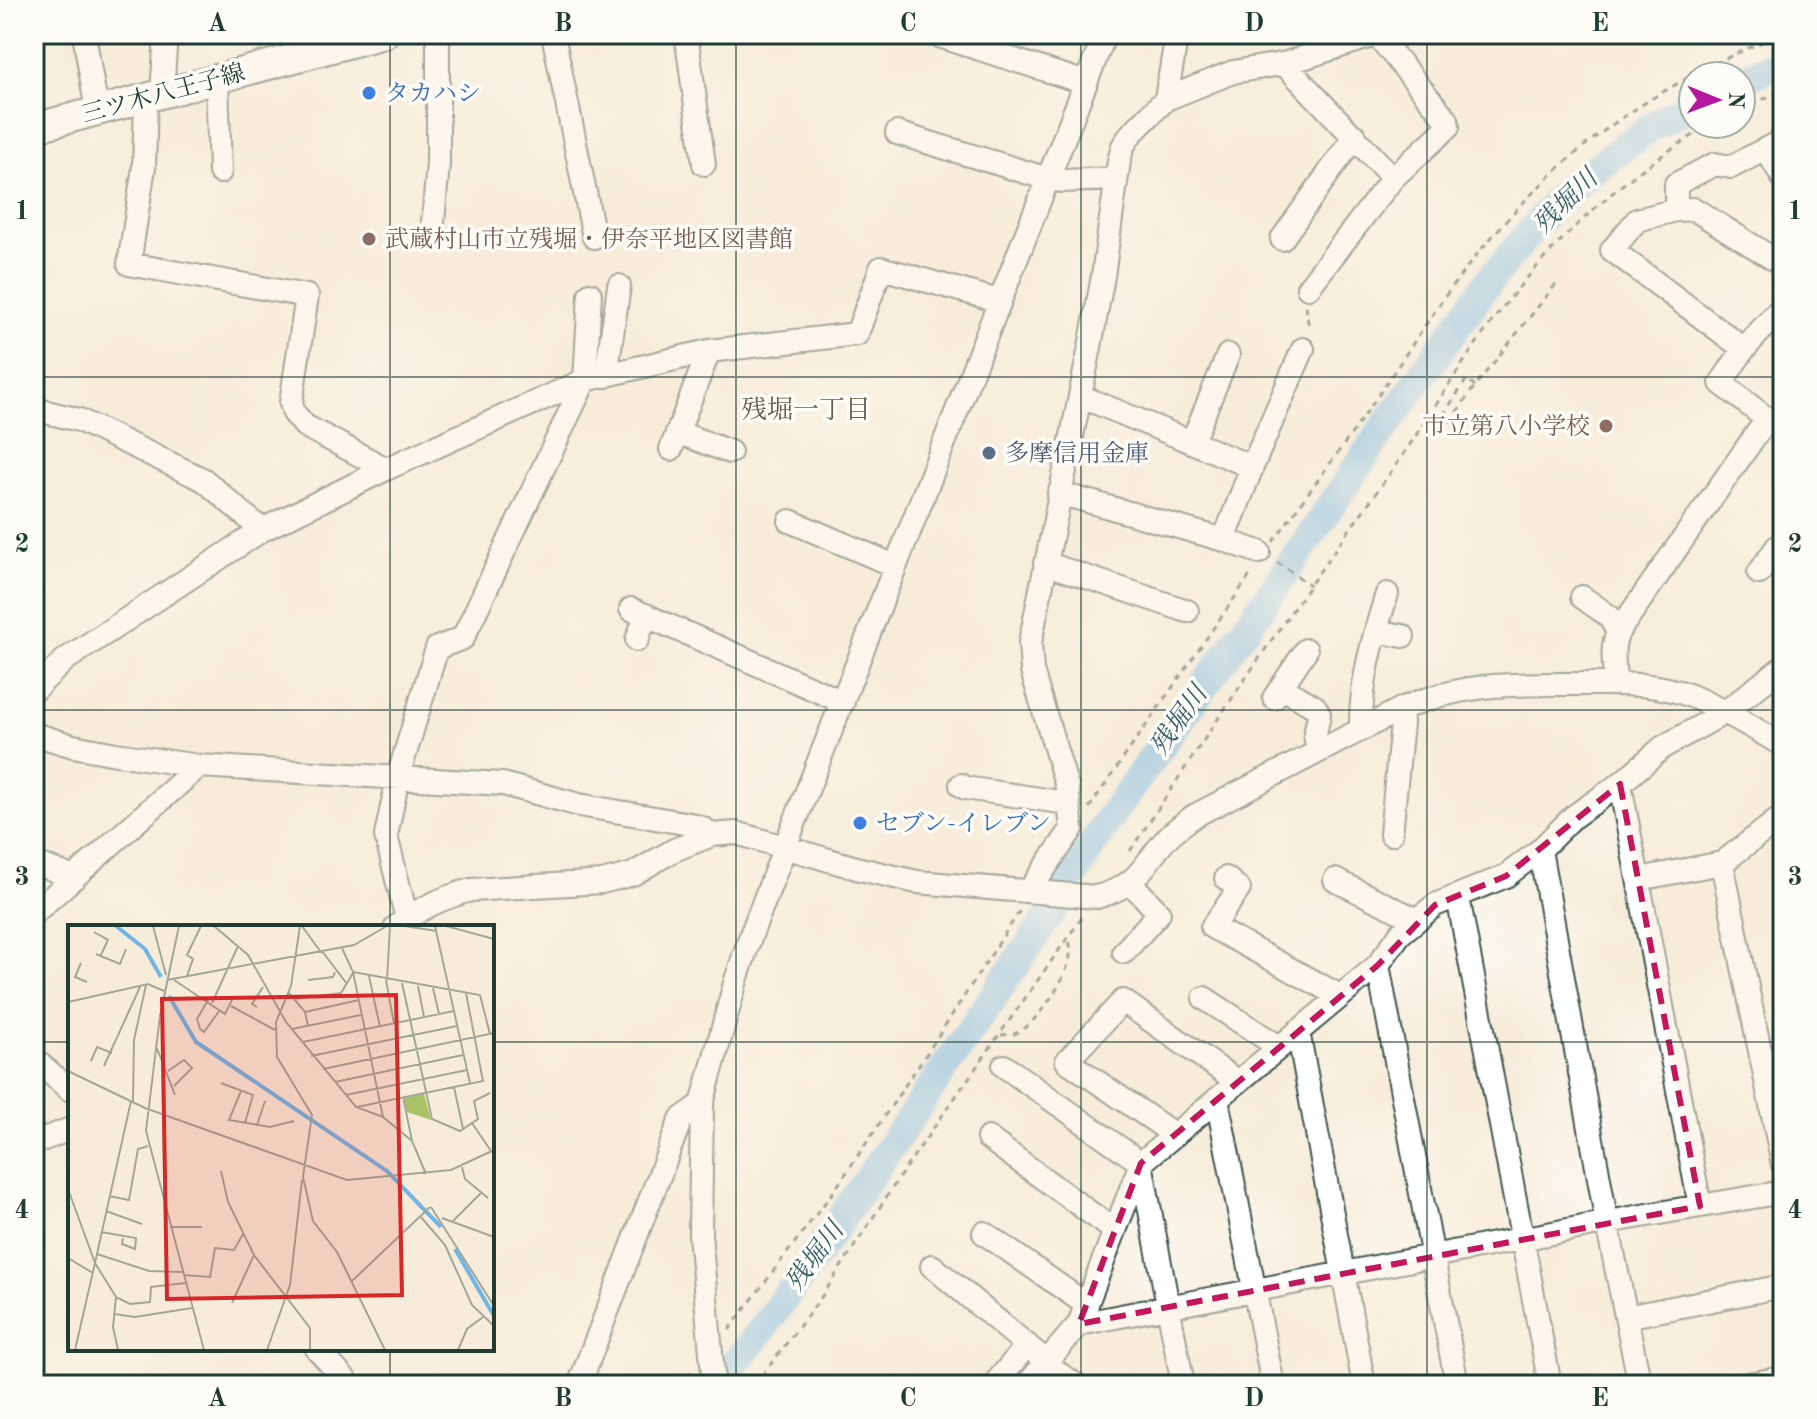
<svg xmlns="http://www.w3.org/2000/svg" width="1817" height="1419" font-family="'Old Standard TT','Noto Serif JP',serif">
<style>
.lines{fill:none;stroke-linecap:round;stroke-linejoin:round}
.river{stroke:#6fb6e6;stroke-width:30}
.minor-casing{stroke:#3f574d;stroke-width:26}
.major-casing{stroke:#3f574d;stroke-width:32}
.path{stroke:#3f574d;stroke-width:3;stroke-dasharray:6 6;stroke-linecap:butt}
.minor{stroke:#fff;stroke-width:22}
.major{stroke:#fff;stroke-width:28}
.marked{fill:none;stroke:#c2185b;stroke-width:6;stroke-dasharray:16 10;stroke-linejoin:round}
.grid{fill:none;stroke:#1f3d34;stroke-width:2;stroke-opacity:0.55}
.shop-dot{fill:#3f7fe0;stroke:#fdfcf7;stroke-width:3}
.education-dot{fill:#8d6e63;stroke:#fdfcf7;stroke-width:3}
.service-dot{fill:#5c6f8a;stroke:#fdfcf7;stroke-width:3}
.labels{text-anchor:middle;stroke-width:7;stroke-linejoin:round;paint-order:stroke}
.street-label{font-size:24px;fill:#1f3d34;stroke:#fdfcf7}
.shop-label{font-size:24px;fill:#366cbe;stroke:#fdfcf7;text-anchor:start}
.education-label{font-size:24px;fill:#785e54;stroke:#fdfcf7;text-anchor:start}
.service-label{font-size:24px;fill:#4e5e75;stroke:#fdfcf7;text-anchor:start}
.water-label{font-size:26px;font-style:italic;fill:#376169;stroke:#fdfcf7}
.neighbourhood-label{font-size:26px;fill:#665e4e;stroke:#fdfcf7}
.inset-river{fill:none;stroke:#6fb6e6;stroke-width:4}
.inset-road{fill:none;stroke:#a1a698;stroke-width:2}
.view{fill:#d62828;fill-opacity:0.15;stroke:#d62828;stroke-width:4}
.inset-edge{fill:none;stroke:#1f3d34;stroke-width:4}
.neatline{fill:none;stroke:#1f3d34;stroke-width:3}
.grid-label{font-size:26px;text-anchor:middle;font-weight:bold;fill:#1f3d34}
</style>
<rect width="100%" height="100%" fill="#fdfcf7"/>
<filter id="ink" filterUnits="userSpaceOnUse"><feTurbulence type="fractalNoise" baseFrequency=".0125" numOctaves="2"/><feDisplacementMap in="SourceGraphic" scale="16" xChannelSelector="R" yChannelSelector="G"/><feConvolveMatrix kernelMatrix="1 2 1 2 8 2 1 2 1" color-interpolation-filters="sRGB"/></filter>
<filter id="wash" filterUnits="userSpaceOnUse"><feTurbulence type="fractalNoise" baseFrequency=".006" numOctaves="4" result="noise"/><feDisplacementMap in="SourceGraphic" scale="32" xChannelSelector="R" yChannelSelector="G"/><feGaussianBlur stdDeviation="1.8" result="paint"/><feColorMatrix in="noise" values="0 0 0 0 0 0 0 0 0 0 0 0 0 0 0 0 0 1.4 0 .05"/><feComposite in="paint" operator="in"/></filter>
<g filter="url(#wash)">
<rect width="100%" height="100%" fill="#f7ecda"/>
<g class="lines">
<path class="river" d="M1741 79 1783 62
M716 1385 752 1343 812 1261 1051 913 1107 821 1276 586 1375 441 1489 281 1555 202 1583 177 1654 125 1693 103"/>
</g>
</g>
<g filter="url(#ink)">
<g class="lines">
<g class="minor-casing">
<path id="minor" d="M84 34 97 111
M553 34 594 237
M686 34 704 164
M933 34 1086 83
M1287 63 1291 71 1393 178 1448 127 1447 120 1382 41 1380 34
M217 78 220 172
M162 94 166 34
M146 99 144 167 129 264 307 296 291 403 294 413 305 426 386 469
M1166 99 1177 34
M897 133 1048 179 1061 181 1116 179
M1766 149 1783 178
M1676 210V184L1715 164 1731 167 1783 140
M433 222 438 164V34
M1282 239 1355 136
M1308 288 1393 178
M1783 306 1744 349 1721 383 1767 419 1783 423
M1744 349 1612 250 1637 220 1676 210 1694 209 1783 265
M606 376 619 286
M1080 396 1252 467
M34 409 79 420 204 480 262 530
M677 432 730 452
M1192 442 1228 355
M671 449 709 351
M1059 493 1224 540 1259 552
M790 521 895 566
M1224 540 1252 467 1303 349
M1045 563 1187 611
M1759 573 1777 547 1783 551
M1582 597 1610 617 1618 632
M631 609 843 702
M1376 631 1403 636
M637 640 646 615
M1615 684C1615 665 1610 650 1618 632L1767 419
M1281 687 1315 707 1319 714 1315 735 1318 751
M34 690 65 660 262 530 386 469 585 380 709 351 857 334 881 268 999 301
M1274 698 1306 650
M1361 729C1360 684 1373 638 1387 594
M34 734 73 746 116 754 199 766 503 784 579 805 690 824 702 828 712 835
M1620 784 1700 1206
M961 785 965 788 1060 802 1068 801
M1391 834 1402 723 1401 709
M1540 850 1607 1223 1640 1385
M34 862 74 878
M1722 863 1783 1165
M1226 878 1239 889 1212 927 1340 996
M1639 879 1722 863 1783 816
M1335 880 1417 920
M1029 891 1072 829 1067 787 1032 671 1030 643 1090 347 1103 276 1119 161 1123 146 1131 134 1166 99 1233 72 1287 63 1378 34
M1458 897 1550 1385
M34 913 199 766
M407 919 386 836 398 777 437 648 463 638 585 380 590 294
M396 927C418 909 444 897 471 890L602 882 633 874 674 850 712 835 736 833 860 869 917 882 1097 897C1142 884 1141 866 1169 836 1177 828 1186 822 1194 816L1401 709C1463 682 1515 684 1581 684 1618 684 1656 682 1691 696 1723 709 1753 728 1783 745
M1124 952 1159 913 1130 882
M1378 965 1457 1385
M1204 998 1279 1047
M1298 1031 1364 1385
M34 1059 70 1090
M1004 1066 1141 1163 1183 1385
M1217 1099 1273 1385
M1175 1135 1067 1061 1123 1001 1238 1082
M988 1138 1115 1231
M34 1143 70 1129
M984 1233 1087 1305
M932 1266 1047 1362
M1626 1317 1783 1286
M1079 1324 1630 1218 1783 1192
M317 1349 350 1385
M1045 1364 1076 1385
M579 1385 681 1119 702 1104
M714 1385 700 1234 702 1104 736 980 751 935 785 847 1105 34
M994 1385 1027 1345
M1027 1385 1079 1324 1141 1163 1378 965 1400 934 1435 905 1506 876 1540 850 1573 817 1620 784 1663 747 1724 713 1783 667
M1741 1385 1783 1378"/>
</g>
<g class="major-casing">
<path id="major" d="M34 128 384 34"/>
</g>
<path class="path" d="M1741 110 1783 90
M1306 306 1309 330
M1475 386 1467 379 1441 418 1447 426 1475 386 1557 283
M1273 542C1302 501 1333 460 1362 419 1393 375 1422 328 1454 284 1492 233 1541 180 1592 140 1648 96 1715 61 1781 34
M1277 562 1310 585
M1089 808 1253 571
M1130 851C1189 762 1248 673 1310 585 1339 544 1369 503 1398 462 1428 419 1455 373 1486 330 1546 247 1622 174 1713 124
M1001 1035C1008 1034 1013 1035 1019 1032 1040 1020 1083 960 1067 937
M729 1330 836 1188 931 1047 1021 909
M679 1385 694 1368
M755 1385 820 1299 904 1170 1083 916"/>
<use href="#minor" class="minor"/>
<use href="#major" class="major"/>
</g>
</g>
<path d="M0 0H1817V1419H0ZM1620 784 1700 1206 1079 1324 1141 1163 1378 965 1435 905 1506 876Z" fill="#f7ecda" fill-opacity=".55" fill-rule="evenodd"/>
<path class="marked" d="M1620 784 1700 1206 1079 1324 1141 1163 1378 965 1435 905 1506 876Z"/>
<path class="grid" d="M390 34V927M736 34V1385M1081 34V1385M1427 34V1385M34 377H1783M34 710H1783M34 1042H70M492 1042H1783M390 1349V1385"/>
<g class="shop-dot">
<circle cx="369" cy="93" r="8"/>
<circle cx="860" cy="823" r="8"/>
</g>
<g class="education-dot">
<circle cx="369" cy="239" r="8"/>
<circle cx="1606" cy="426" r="8"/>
</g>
<circle class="service-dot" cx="989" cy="453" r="8"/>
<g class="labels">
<g class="street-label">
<text transform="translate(163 93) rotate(-15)" y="8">三ツ木八王子線</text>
</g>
<g class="shop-label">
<text x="385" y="101">タカハシ</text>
<text x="876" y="831">セブン-イレブン</text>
</g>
<g class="education-label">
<text x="385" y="247">武蔵村山市立残堀・伊奈平地区図書館</text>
<text x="1590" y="434" text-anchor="end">市立第八小学校</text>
</g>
<g class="service-label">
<text x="1005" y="461">多摩信用金庫</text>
</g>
<g class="water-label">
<text transform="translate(1565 201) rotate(-45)" y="9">残堀川</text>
<text transform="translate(1178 720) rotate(-55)" y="9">残堀川</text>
<text transform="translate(814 1256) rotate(-54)" y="9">残堀川</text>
</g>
<g class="neighbourhood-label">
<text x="806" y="418">残堀一丁目</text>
</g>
</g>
<g transform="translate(68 925)">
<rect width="426" height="426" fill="#f7ecda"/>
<path d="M356 169 363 195 339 187 336 173Z" fill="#a9c166"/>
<path class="inset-river" d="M48 1 77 24 93 52M101 71 128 117 319 246 373 302M387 324 426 391"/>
<path class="inset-road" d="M85 1 98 50M111 1 92 91 78 206 136 425M146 1 180 30 218 97 288 182 315 192 344 216M232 1 223 61 208 97 209 132 244 190 235 252 245 296 269 327 317 425M234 1 252 26M336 1 369 6M367 1 402 158M378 1 426 14M26 7 40 15 32 32M274 23 285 47 315 192M254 26 279 59M28 29 52 39 58 24M13 38 7 52 19 57M285 47 412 70 422 109M119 51 125 34 119 30 133 1M301 51 312 102M99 55 286 20 319 1M106 55 157 89 166 71M240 55 265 52 267 47M318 55 326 99M319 55 322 1M334 58 364 194 392 206 410 194 406 176 422 168M350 61 356 92M365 63 371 89M221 68 237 87 240 101M226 74 273 68 285 48M140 75 129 94 132 104 136 107 152 85M0 77 80 59 96 66M144 78 170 21M163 81 207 105M189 82 184 79 195 62M237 87 291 75M224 104 293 90M235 117 386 86M88 121 107 170M243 131 389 101M23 136 29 122 44 128M36 141 72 62M255 144 426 108M0 146 77 183 279 255 383 245 426 225M100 146 116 135 124 143 106 161M267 157 395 130M153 158 185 170 177 198M386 162 395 204M173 166 161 195 202 202 226 196M278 170 399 145M335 172 344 216 358 249M63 176 27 338 48 372 62 379 82 377 83 362 117 358M65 177 66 115 78 60M289 182 415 156 398 68M404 198 423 226M189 200 197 176M394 242 397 254 420 273M153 246 160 277 186 330 242 403V425M0 264 27 338 7 425M41 271 61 275 70 224 80 221M363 282 426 381M38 286 74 299M352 291 377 320 404 380 426 401M374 293 426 312M385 296 413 268M102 302H134M33 307 68 313 67 324 54 319 55 313M29 329 81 346 114 347M0 333 25 348M116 350 142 352 147 323 166 325 175 309M284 356 362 282M48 372 45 402 50 425M164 378 186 330M46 389 67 392 124 383M199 425 222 360 234 255M390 425 399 404 415 392"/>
<path class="view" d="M328 70 334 370 99 374 94 74Z"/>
<rect width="426" height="426" class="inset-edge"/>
</g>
<rect width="1817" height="1419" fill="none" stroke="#fdfcf7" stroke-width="88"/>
<g transform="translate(1717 100) rotate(91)"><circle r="38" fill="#fdfcf7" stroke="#a4b0a9" stroke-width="2"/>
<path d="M0-6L14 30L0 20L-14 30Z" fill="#b5179e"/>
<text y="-12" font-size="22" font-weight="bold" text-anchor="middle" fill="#1f3d34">N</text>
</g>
<rect x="44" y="44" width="1729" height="1331" class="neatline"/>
<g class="grid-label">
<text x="217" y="31">A</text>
<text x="563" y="31">B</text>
<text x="908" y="31">C</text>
<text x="1254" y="31">D</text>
<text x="1600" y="31">E</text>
<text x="22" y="219">1</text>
<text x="1795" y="219">1</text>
<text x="22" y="552">2</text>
<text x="1795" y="552">2</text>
<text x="22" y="885">3</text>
<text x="1795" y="885">3</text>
<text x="22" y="1218">4</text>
<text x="1795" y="1218">4</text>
<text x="217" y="1406">A</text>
<text x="563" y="1406">B</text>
<text x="908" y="1406">C</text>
<text x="1254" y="1406">D</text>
<text x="1600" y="1406">E</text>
</g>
</svg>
